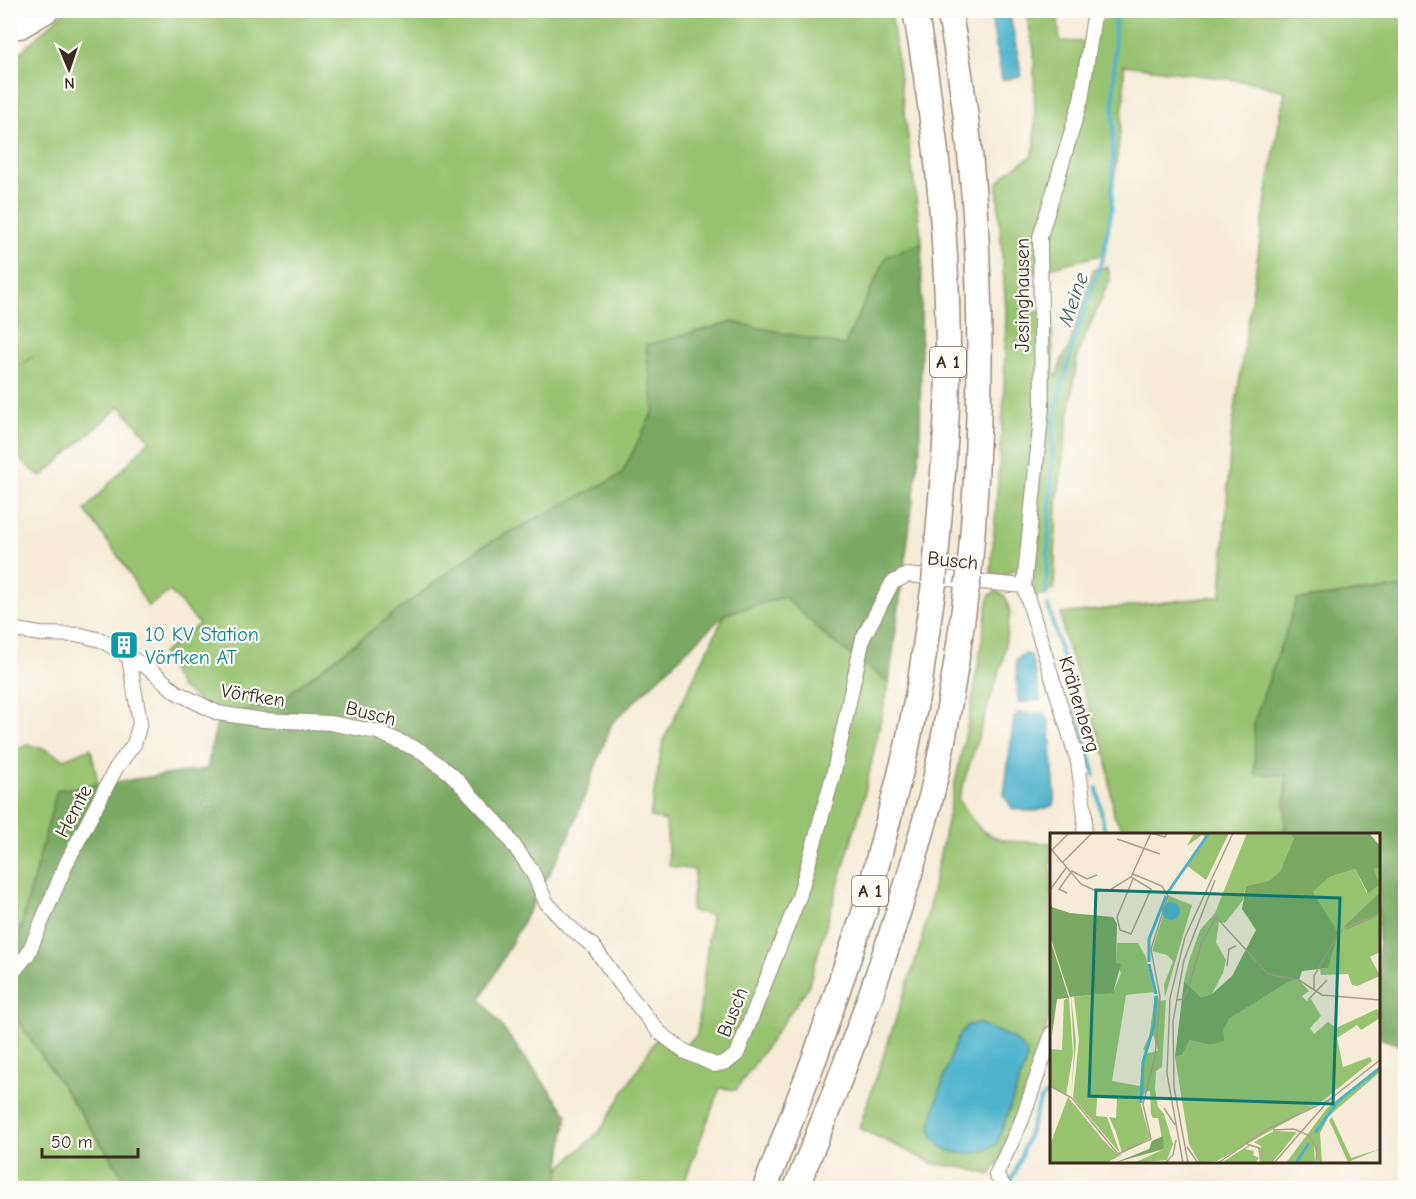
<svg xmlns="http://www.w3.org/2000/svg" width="1416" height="1199" font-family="'Comic Neue',sans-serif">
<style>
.green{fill:#97c370;stroke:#697647;stroke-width:1.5}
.forest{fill:#79a962;stroke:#5a6a40;stroke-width:1.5}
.water{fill:#4db3cc;stroke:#446e75;stroke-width:1.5}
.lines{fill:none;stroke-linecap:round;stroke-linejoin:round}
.stream{stroke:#4db3cc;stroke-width:4}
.minor-casing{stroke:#988a7a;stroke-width:16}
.motorway-casing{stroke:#988a7a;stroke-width:27}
.minor{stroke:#fff;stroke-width:14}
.motorway{stroke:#fff;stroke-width:24}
.motorway-bridge-casing{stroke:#988a7a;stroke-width:27;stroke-linecap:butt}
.motorway-bridge{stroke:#fff;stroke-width:24}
.labels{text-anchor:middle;stroke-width:4.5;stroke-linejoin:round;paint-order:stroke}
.shield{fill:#fdfcf7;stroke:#75695f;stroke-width:1.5}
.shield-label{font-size:18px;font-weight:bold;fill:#3b2a1e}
.street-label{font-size:20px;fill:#3b2a1e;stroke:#fdfcf7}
.culture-label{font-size:20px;fill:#0d838f;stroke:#fdfcf7;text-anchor:start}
.water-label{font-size:21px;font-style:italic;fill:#426164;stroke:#fdfcf7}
.inset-river{fill:none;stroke:#4db3cc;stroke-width:3}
.inset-road{fill:none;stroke:#ab9e8c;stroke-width:1.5}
.view{fill:#0f766e;fill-opacity:0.15;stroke:#0f766e;stroke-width:3}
.inset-edge{fill:none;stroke:#3b2a1e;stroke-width:3}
</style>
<rect width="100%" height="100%" fill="#fdfcf7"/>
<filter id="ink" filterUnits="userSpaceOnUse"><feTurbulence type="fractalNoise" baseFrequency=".0167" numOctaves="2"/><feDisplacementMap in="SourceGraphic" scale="12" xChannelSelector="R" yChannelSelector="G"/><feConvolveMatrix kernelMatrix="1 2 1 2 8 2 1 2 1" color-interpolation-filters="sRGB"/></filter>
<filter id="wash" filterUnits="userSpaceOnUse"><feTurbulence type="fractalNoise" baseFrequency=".008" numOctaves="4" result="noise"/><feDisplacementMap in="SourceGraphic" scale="24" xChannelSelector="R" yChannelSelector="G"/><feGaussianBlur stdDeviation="1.35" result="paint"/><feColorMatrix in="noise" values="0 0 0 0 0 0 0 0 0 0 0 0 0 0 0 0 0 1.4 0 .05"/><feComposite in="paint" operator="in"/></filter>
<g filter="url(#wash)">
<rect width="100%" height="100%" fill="#f5ebd6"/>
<path class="green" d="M65 11H891L922 243 887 256 844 346 732 322 654 410 621 475 483 546 274 705 218 715 180 687 162 654 199 624 170 591 148 607 125 566 85 510 150 440 120 406 41 477 11 452 10 373 34 356 11 372V61Z
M1026 11H1057L1060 41 1087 42 1099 11H1405V587L1311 598 1378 834 1294 612 1254 722 1286 774 1285 834H1126L1114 816 1106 755 1064 637 1061 614 1221 596 1231 437 1269 180 1285 91 1249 82 1124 65V99L1105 254 1025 274 1031 311 1051 313 1054 376 1057 375 1061 362 1069 347 1093 270 1108 267 1110 280 1078 352 1057 501 1054 590 1034 597 1033 561 1002 577 991 573 1004 399 1006 310 997 184 1009 171 1032 156 1035 144 1034 50Z
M996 591 1005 596 1010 612 1003 660 958 800C967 812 976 829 990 835 1008 844 1032 842 1051 843V1011L1037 1059 999 1162 990 1175 966 1168 934 1164 859 1128 921 944 971 708 989 596Z
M785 597 827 637 889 683 863 801 808 987 736 1090 720 1088 682 1188H557L560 1168 600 1131 661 1031 682 1048 697 1035 711 915 691 911 695 870 669 866 666 821 650 817 663 741 725 614Z
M28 745 45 749 64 759 91 748 98 784 57 791 11 965V752Z
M11 1010 131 1188H11Z"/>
<path class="forest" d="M922 243 920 448 889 683 827 637 785 597 725 614 612 723 569 837 481 999 567 1114 557 1188H131L11 1010V965L57 790 207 769 218 715 274 705 483 546 621 475 654 410 646 345 732 322 844 346 887 256Z
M1405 587H1406L1405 1047 1379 1038 1378 834H1285L1286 775 1255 774 1254 722 1297 600Z"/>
<path class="water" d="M990 11H1009L1022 76 1002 80Z
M1024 654 1031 655 1041 700 1018 703 1016 659Z
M1018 713H1044L1049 721 1055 795 1053 805C1038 813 1027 812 1012 808L1004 795 1014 718Z
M980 1024 1012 1038 1026 1051 1027 1059 997 1144C985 1153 973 1155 958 1153 946 1151 933 1143 931 1130 930 1117 952 1050 959 1036 961 1032 965 1029 967 1025Z"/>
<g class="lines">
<path class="stream" d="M1046 595 1054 416 1076 334 1102 260 1112 208 1115 10
M1048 606 1095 775
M1097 788 1105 834
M1009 1182 1015 1173 1040 1101 1052 1088"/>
</g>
</g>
<g filter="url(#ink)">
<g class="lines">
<g class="minor-casing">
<path id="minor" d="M10 629 40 634 81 635 101 640 151 670 176 692 218 713 263 720 330 723 378 732 421 751 451 774 500 826 532 871 546 902 567 925 593 946 622 986 659 1032 684 1051 715 1065 727 1062 737 1054 799 897 833 776 863 638 892 583 907 575 1024 586
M1084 834 1085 815 1078 762 1024 586 1042 408 1040 237 1081 100 1095 10
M10 976 28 954 67 862 116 768 134 744 140 723 129 658
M1005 1188 996 1175 1022 1120 1052 1033"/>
</g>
<g class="motorway-casing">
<path id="motorway" d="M915 10C935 121 947 232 948 344 949 420 941 495 935 571
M949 10C985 196 986 387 969 575
M20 26 47 10
M765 1188 816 1054 866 907 907 747 920 682 934 583
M796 1188C850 1059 898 929 932 793 948 725 958 655 967 586"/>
</g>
<use href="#minor" class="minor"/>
<use href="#motorway" class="motorway"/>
<g class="motorway-bridge-casing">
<path id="motorway-bridge" d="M934 583 935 571
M967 586 969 575"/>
</g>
<use href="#motorway-bridge" class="motorway-bridge"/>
</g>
</g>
<defs>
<g id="building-square" transform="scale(1.5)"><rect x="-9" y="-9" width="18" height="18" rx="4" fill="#0f9aa8" stroke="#fdfcf7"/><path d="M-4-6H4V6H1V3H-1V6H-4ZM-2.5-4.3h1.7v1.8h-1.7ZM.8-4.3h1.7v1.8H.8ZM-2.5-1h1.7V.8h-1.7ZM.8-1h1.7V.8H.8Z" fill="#fff"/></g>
</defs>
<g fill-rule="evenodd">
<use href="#building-square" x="124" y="645"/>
</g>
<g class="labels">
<g class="shield">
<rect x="930" y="347" width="36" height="30" rx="4.5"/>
<rect x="852" y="876" width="36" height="30" rx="4.5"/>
</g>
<g class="shield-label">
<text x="948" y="368">A 1</text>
<text x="870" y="897">A 1</text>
</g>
<g class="street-label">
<text transform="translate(1022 295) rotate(-90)" y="7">Jesinghausen</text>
<text transform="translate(953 560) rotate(6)" y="7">Busch</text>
<text transform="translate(253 695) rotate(9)" y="7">Vörfken</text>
<text transform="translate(1080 704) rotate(73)" y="7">Krähenberg</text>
<text transform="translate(371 713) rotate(14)" y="7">Busch</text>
<text transform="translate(73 811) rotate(-62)" y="7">Hemte</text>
<text transform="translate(732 1012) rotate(-68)" y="7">Busch</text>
</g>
<g class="culture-label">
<text x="145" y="641">10 KV Station<tspan x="145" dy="23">Vörfken AT</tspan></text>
</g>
<g class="water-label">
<text transform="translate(1073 299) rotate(-71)" y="7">Meine</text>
</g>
</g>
<g transform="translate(1050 833)">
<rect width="330" height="330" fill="#f5ebd6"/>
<path d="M144 0H179L156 47 136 32 157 5 152 2 137 13ZM197 0H238L244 5 230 38 220 47 196 53 193 67 175 90 169 89 166 109 176 127 173 140 162 161 151 164 134 148 139 128 150 97 165 80ZM330 34V59L294 93 330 82V119L320 124 330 143 307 153 302 152 298 141 271 142 270 136 278 135 263 59 280 44 305 36 317 60 324 35ZM119 63 142 72 115 164 114 152 123 128 117 122 102 118ZM0 76 64 157 71 140 66 130 67 110H88L96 124 104 159 76 162 62 248 90 253 94 221 108 218 103 201 96 218 93 216 99 204 105 163 108 162 109 168 116 167 112 234 106 238 105 256 108 274 114 281 123 311 117 327 84 330 114 316 108 285H103L101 281 100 258H96L90 269 100 305 72 320 66 299 59 284 66 285 67 266 47 265 46 283 57 284 70 320 23 265 29 207 24 164 52 161ZM249 147 259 158 252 163 257 168 261 166 271 183 260 195 264 201 278 189 286 195 327 176 330 179V185L311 197 307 192 287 205 293 234 320 224 322 228 271 269 167 328 149 329 139 311 125 224 132 222 140 207 159 212 179 186 240 148ZM21 163 26 209 21 263 24 221ZM19 165 23 221 16 262 0 252 1 216 12 217 14 167ZM330 233V239L279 283 270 300 272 330H268L264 312 265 330H236L277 275ZM18 264 53 307 68 322 73 321 56 330H0V312ZM282 284 301 325 330 316 298 329 279 287ZM224 298 247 299 222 330H213L211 313 204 309ZM199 312 205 313 208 314 211 317 212 325 210 330 208 315 200 313 195 316 204 318 203 322 209 325 205 330H171Z" fill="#97c370"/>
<path d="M238 0H319L330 13V34L324 36 329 52 318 60 305 36 280 44 263 59 288 100 278 135 252 138 249 147 240 148 179 186 173 197 174 208 159 212 140 207 132 222 125 224 134 148 151 164 162 161 182 143 206 97 192 76 196 53 220 47 230 38 244 5ZM330 59V82L298 96 294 93ZM0 65 2 74 20 80 63 84 67 91 66 130 71 131 63 160 20 164 0 103ZM0 106 19 165 7 166 2 202ZM113 303 114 316 64 330 99 316 102 308Z" fill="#79a962"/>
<path d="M112 78a9 9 0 1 1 18 0a9 9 0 1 1-18 0Z" fill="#4db3cc"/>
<path class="inset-river" d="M118 59 159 0M99 129V106L116 63M99 131 106 161M91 270 93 229 104 193 106 163M265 300 288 268 330 235M246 330 259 310"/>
<path class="inset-road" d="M101 0 115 4 117 0M67 6 110 21M0 15 31 51 44 57H60L81 44 101 0M2 17 19 0M12 30 42 0M81 44 101 56 81 101 70 97 67 84 83 46M0 57 16 35M17 60 9 56 22 38 37 46 47 42M177 133 179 116 186 113M264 157V143L287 103 295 95 330 81M127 167 133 166 138 156 151 112 166 84 218 141 249 147 272 162 330 167M258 167 277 147M0 253 22 265 68 321 101 306 93 271 105 224 110 164 101 116 118 63 112 53 83 41M114 275 125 292M223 297 244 296 258 302 267 315 266 330M197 311 212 316V330M137 314 148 330M115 330 123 322 126 307M133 330 117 241 120 165 135 104 183 0M138 330 124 254 123 188 134 127 165 47M168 330 216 297 279 267M224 330 279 267 330 227"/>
<path class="view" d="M46 57 290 65 283 271 39 263Z"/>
<rect width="330" height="330" class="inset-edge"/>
</g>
<rect width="1416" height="1199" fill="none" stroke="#fdfcf7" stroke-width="36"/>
<g transform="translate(69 69) rotate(178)" stroke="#fdfcf7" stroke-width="4.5" paint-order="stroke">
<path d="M0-4.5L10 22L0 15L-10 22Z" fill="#3b2a1e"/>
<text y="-9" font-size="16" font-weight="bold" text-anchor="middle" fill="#3b2a1e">N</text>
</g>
<path d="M42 1148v9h96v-9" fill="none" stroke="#3b2a1e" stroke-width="3"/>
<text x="51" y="1148" font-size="18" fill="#3b2a1e" stroke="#fdfcf7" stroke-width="4.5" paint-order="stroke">50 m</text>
</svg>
